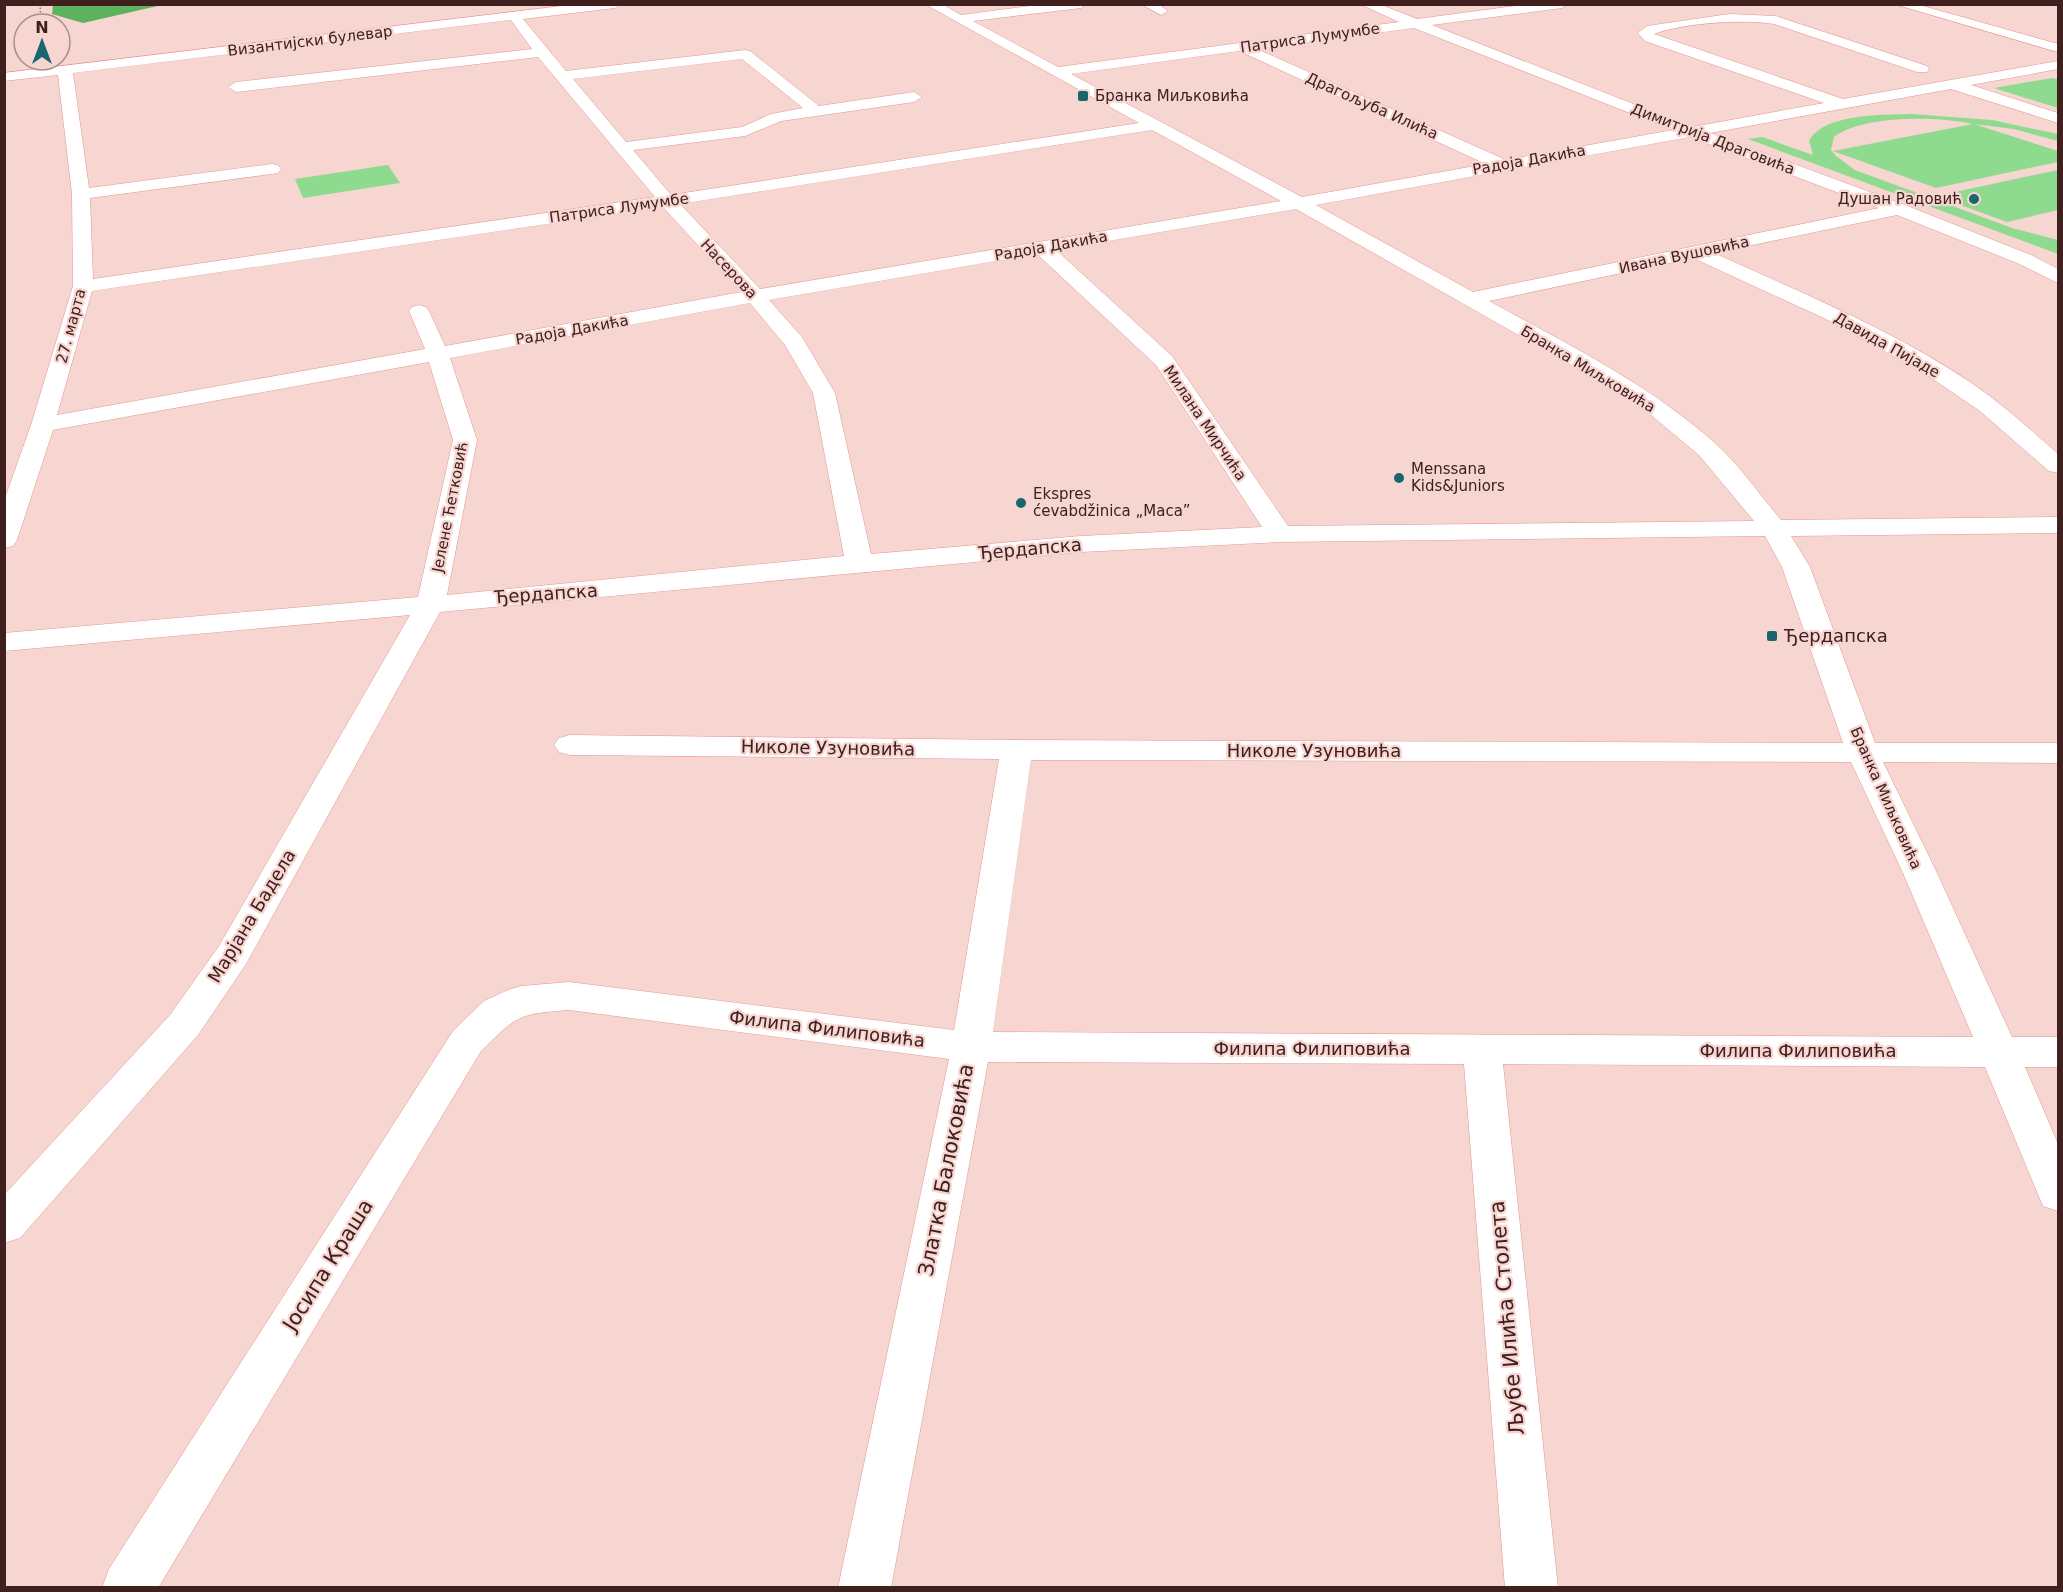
<svg xmlns="http://www.w3.org/2000/svg" width="2063" height="1592" font-family="'DejaVu Sans',sans-serif">
<style>
.green{fill:#8eda8e}
.forest{fill:#5db25f}
.lines{fill:none;stroke-linecap:round;stroke-linejoin:round}
.minor-casing{stroke:#e49590;stroke-width:1}
.path{stroke:#957572;stroke-width:1.5;stroke-dasharray:1.5 2;stroke-linecap:butt}
.minor{fill:#fff;fill-rule:evenodd}
.poi-dot{fill:#19666d;stroke:#f7d5d1;stroke-width:2}
.labels{text-anchor:middle;stroke-width:4.5;stroke-linejoin:round;paint-order:stroke}
.far-street-label{font-size:15px;fill:#3f201e;stroke:#f7d5d1}
.far-poi-label{font-size:15px;fill:#3f201e;stroke:#f7d5d1;text-anchor:start}
.street-label{font-size:18px;fill:#3f201e;stroke:#f7d5d1}
.poi-label{font-size:18px;fill:#3f201e;stroke:#f7d5d1;text-anchor:start}
.near-street-label{font-size:21px;fill:#3f201e;stroke:#f7d5d1}
</style>
<rect width="100%" height="100%" fill="#f7d5d1"/>
<path class="green" d="M2052 78 2058 79V108L1994 88Z
M1911 114 1992 120 2058 134V141L2014 129 1974 124 2058 151V162L1936 188 1833 151 1973 124C1937 116 1863 115 1834 137L1831 150 1836 156 1855 170 2012 228 2058 240V254L1748 139 1762 137 1813 155 1809 141C1824 113 1884 115 1911 114Z
M388 165 400 183 303 198 295 179Z
M2058 170V210L2007 222 1936 196Z"/>
<path class="forest" d="M53 5V4L162 5 83 23 52 14Z"/>
<g class="lines">
<g class="minor-casing">
<path id="minor" d="M578 4H621L615 8 523 19 566 71 745 50 750 51 819 106 914 92 922 97 914 102 781 121 745 136 633 150 671 195 1139 123 925 4H942L961 15 1045 4H1087L1081 8 973 21 1058 67 1399 22 1360 4H1379L1417 19 1529 4H1568L1562 8 1432 25 1692 127 1824 103 1645 41 1638 33 1647 26 1729 14 1776 16 1927 66 1929 69 1927 72H1917L1774 24C1742 19 1684 23 1654 34L1843 99 2058 61V69L1971 85 2058 113V123L1951 89 1710 133 1905 205 2031 255 2058 269V283L2017 263 1897 215 1714 253C1802 293 1893 330 1973 384 2003 405 2031 430 2058 454V473L2049 471 1980 411 1924 373 1826 319 1693 258 1489 301C1567 344 1649 384 1716 444 1740 466 1760 495 1781 520L2058 517V533L1791 536 1810 567 1875 743H2058V763L1883 762 1937 873 2012 1037H2058V1067H2025L2058 1144V1211L2043 1206 1985 1067 1503 1064 1558 1588H1505L1464 1064 988 1062 891 1588H838L949 1059 569 1010C517 1014 518 1015 481 1051L158 1588H102L109 1569 453 1031 484 1001 508 990 521 986 569 982 954 1030 999 759 570 755 559 752 554 745 559 738 570 735 1016 740 1843 743 1782 567 1765 536 1280 542 1081 552 440 612 246 964 198 1035 20 1238 4 1243V1195L170 1015 219 946 410 615 4 651V633L418 597 453 440 429 362 53 430 17 540 13 546 4 548V501L31 425 73 286 72 194 58 75 4 81V73ZM511 20 532 49 236 82 228 87 236 92 538 57 655 197 93 279 90 198 272 174 278 173 281 169 278 165 272 164 89 188 73 73ZM1414 28 1673 130 1506 160 1257 49ZM1239 51 1486 164 1302 197 1071 74ZM742 59 803 108 771 114 742 127 626 142 573 79ZM1152 130 1281 201 760 289 680 204ZM1690 137 1879 208 1473 292 1316 205ZM663 207 741 292 445 346 429 311 426 307 419 305 412 307 409 311 425 349 57 415 92 291ZM1296 209 1577 368 1646 411 1699 455 1754 521 1288 526 1172 356 1056 250ZM1037 254 1156 365 1262 527 1081 536 871 554 835 393 802 337 769 300ZM750 303 785 345 813 393 844 556 447 595 477 440 450 358ZM1031 760 1851 762 1903 873 1973 1037 993 1032Z
M1141 4H1158L1168 11 1161 15Z
M1894 4H1916L2058 44V52Z"/>
</g>
<path class="path" d="M40 4 41 24"/>
<use href="#minor" class="minor"/>
</g>
<g class="poi-dot">
<rect x="1077" y="90" width="12" height="12" rx="3"/>
<circle cx="1974" cy="199" r="6"/>
<circle cx="1399" cy="478" r="6"/>
<circle cx="1021" cy="503" r="6"/>
<rect x="1766" y="630" width="12" height="12" rx="3"/>
</g>
<g class="labels">
<g class="far-street-label">
<text transform="translate(1310 38) rotate(-8)" y="5">Патриса Лумумбе</text>
<text transform="translate(310 41) rotate(-7)" y="5">Византијски булевар</text>
<text transform="translate(1372 106) rotate(24)" y="5">Драгољуба Илића</text>
<text transform="translate(1713 139) rotate(21)" y="5">Димитрија Драговића</text>
<text transform="translate(1529 160) rotate(-10)" y="5">Радоја Дакића</text>
<text transform="translate(619 208) rotate(-8)" y="5">Патриса Лумумбе</text>
<text transform="translate(1051 246) rotate(-10)" y="5">Радоја Дакића</text>
<text transform="translate(1684 255) rotate(-12)" y="5">Ивана Вушовића</text>
<text transform="translate(729 269) rotate(47)" y="5">Насерова</text>
<text transform="translate(71 326) rotate(-75)" y="5">27. марта</text>
<text transform="translate(572 330) rotate(-10)" y="5">Радоја Дакића</text>
<text transform="translate(1887 345) rotate(29)" y="5">Давида Пијаде</text>
<text transform="translate(1588 369) rotate(31)" y="5">Бранка Миљковића</text>
<text transform="translate(1205 423) rotate(56)" y="5">Милана Мирчића</text>
<text transform="translate(450 507) rotate(-79)" y="5">Јелене Ћетковић</text>
<text transform="translate(1886 798) rotate(66)" y="5">Бранка Миљковића</text>
</g>
<g class="far-poi-label">
<text x="1095" y="101">Бранка Миљковића</text>
<text x="1962" y="204" text-anchor="end">Душан Радовић</text>
<text x="1411" y="474">Menssana<tspan x="1411" dy="17">Kids&amp;Juniors</tspan></text>
<text x="1033" y="499">Ekspres<tspan x="1033" dy="17">ćevabdžinica „Maca”</tspan></text>
</g>
<g class="street-label">
<text transform="translate(1030 549) rotate(-5)" y="6">Ђердапска</text>
<text transform="translate(546 594) rotate(-4)" y="6">Ђердапска</text>
<text transform="translate(828 748) rotate(1)" y="6">Николе Узуновића</text>
<text x="1314" y="757">Николе Узуновића</text>
<text transform="translate(252 916) rotate(-59)" y="6">Марјана Бадела</text>
<text transform="translate(827 1029) rotate(7)" y="6">Филипа Филиповића</text>
<text x="1312" y="1055">Филипа Филиповића</text>
<text x="1798" y="1057">Филипа Филиповића</text>
</g>
<g class="poi-label">
<text x="1784" y="642">Ђердапска</text>
</g>
<g class="near-street-label">
<text transform="translate(946 1170) rotate(-79)" y="7">Златка Балоковића</text>
<text transform="translate(328 1265) rotate(-58)" y="7">Јосипа Краша</text>
<text transform="translate(1507 1318) rotate(-95)" y="7">Љубе Илића Столета</text>
</g>
</g>
<rect width="2063" height="1592" fill="none" stroke="#3f201e" stroke-width="12"/>
<g transform="translate(42 42)"><circle r="28" fill="#f7d5d1" stroke="#ad8d89" stroke-width="1.5"/>
<path d="M0-4.5L10 22L0 15L-10 22Z" fill="#19666d"/>
<text y="-9" font-size="16" font-weight="bold" text-anchor="middle" fill="#3f201e">N</text>
</g>
</svg>
